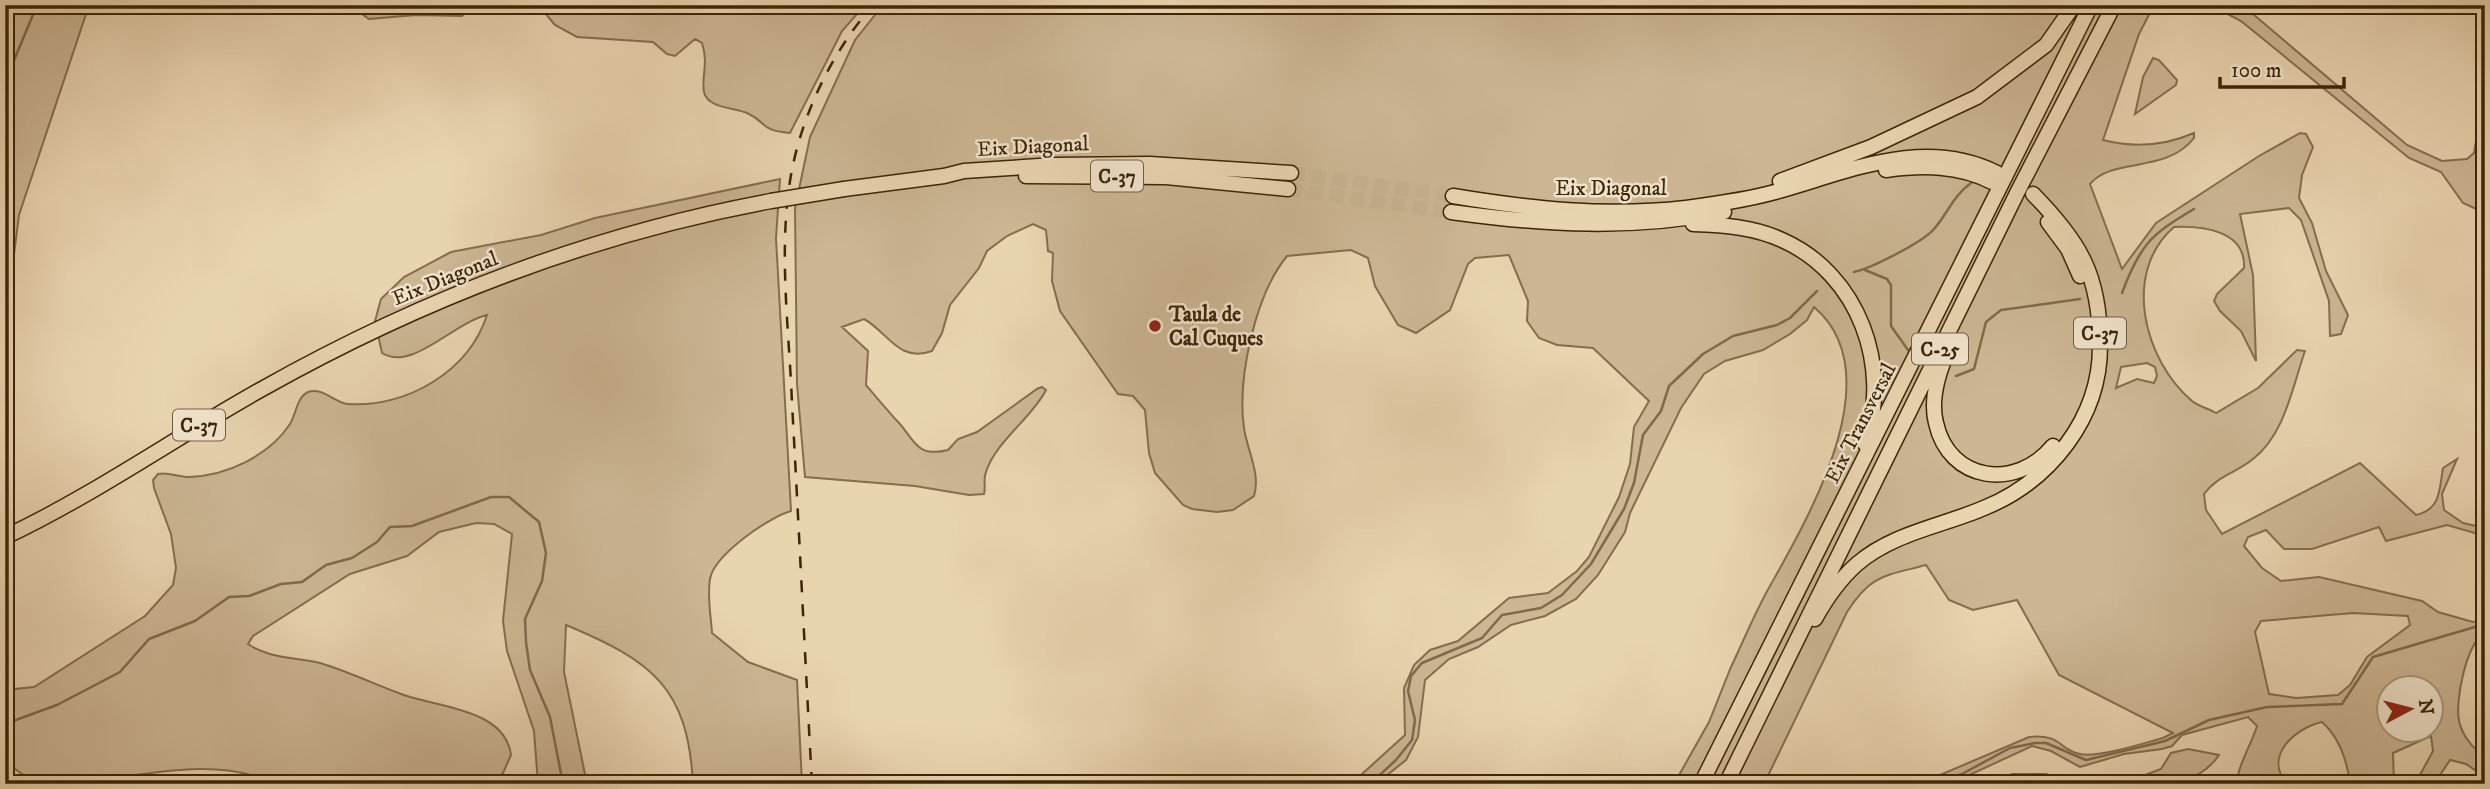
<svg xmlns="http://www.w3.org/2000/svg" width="2490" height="789" font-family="'IM FELL DW Pica',serif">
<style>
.green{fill:#ccb694;stroke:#846e4e;stroke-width:2;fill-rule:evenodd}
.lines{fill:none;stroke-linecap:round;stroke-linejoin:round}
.stream{stroke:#806a4b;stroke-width:2.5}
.highway-tunnel{stroke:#c6b18f;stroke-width:14;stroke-dasharray:14 7;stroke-linecap:butt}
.highway-casing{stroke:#3c2509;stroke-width:17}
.highway{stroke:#e9d4b0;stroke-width:14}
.rail{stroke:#3c2509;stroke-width:2.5;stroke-dasharray:12 12;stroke-linecap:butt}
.highway-bridge-casing{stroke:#3c2509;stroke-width:17;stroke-linecap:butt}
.highway-bridge{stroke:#e9d4b0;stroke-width:14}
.poi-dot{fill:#8f2418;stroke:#f1e3cc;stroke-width:2.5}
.labels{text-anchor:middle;stroke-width:5;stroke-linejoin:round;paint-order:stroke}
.shield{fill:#f1e3cc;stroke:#725e44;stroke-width:2}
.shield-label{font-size:19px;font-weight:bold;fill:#3c2509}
.street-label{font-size:21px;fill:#3c2509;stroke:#f1e3cc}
.poi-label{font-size:21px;font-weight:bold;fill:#3c2509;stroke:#f1e3cc;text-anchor:start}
</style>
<rect width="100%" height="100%" fill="#e9d4b0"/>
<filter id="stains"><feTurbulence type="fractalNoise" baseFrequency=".00286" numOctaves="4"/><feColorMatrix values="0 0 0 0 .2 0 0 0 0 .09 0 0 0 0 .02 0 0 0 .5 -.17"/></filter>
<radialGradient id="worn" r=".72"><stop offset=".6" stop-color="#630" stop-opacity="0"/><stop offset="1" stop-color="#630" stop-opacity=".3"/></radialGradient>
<path class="green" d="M5 5H89L19 215 5 324Z
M364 5H472L462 16 416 15 369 19 362 14Z
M538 5H865L842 31 790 133C758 130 769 123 747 113 734 107 708 109 704 92 701 77 709 64 702 43L695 39 675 56 667 54 653 42 577 37 555 25Z
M883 5H2154L2139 34 2103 140C2134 148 2164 146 2194 133V138C2166 174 2112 157 2090 184L2122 269 2156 223 2259 156 2300 133 2306 134 2313 147 2302 175 2299 198 2312 223 2326 271 2348 315 2341 334 2330 336 2329 301 2301 220 2289 208 2240 214 2253 275 2256 361 2241 331 2220 311 2214 301 2217 294 2244 268C2246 230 2202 226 2174 227 2122 272 2143 359 2192 401 2198 406 2209 409 2216 413L2258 388 2297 350 2305 351C2292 388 2285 434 2253 459 2236 473 2217 476 2204 494L2206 510 2222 534 2360 463 2416 515C2441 509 2439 491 2443 468L2457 459 2442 494 2444 510 2463 523 2485 528V536L2447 525 2386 541 2379 527 2312 549H2284L2266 530 2248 537 2244 546 2262 568 2281 581 2319 577 2422 601 2438 612 2473 622 2485 620V633C2466 643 2455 701 2459 721 2462 735 2473 749 2485 757V777L2466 764 2450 760 2434 784H2415L2433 751 2431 736 2393 753 2394 784H2350C2347 760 2340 738 2322 722 2295 728 2263 756 2287 784H2236C2239 762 2250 748 2257 726L2248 717 2182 735 2172 746 2162 749 2124 754 2080 767 2051 751 2032 746 1950 784H1919L2029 737C2063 734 2057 749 2080 754 2098 758 2144 743 2163 738L2173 733 2059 675 2017 600 1973 610 1949 600 1926 565C1885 576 1871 574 1847 612L1764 784H1674L1709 722 1731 667C1744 640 1755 612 1770 586 1808 518 1893 374 1814 307L1807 320 1790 334 1763 350 1725 361 1704 374 1681 408 1630 513 1625 532 1598 575 1576 599 1545 616 1511 625 1478 647 1449 659 1425 680 1418 737 1406 760 1376 784H1351L1405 735 1404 688 1414 665 1430 650 1458 641 1509 598 1548 593 1577 571 1589 557 1619 497 1630 464 1634 427 1649 401 1593 348 1557 345 1539 338 1527 321 1528 301 1509 255 1475 258 1468 264 1450 310 1416 333 1398 325 1375 286 1368 258 1351 250 1287 256C1255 295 1237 379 1244 428 1247 450 1261 474 1254 496L1233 510 1217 512 1192 509 1183 505 1155 473 1149 453 1145 410 1133 396 1118 394 1060 311 1052 281 1053 253 1048 251 1046 230 1033 224 1007 236 987 251 979 268 950 305 942 333 932 351C898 363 888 332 864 319L842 327 868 351 866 385C877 398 887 410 899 423 914 439 916 458 948 450L958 439 977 432 1037 389 1042 387 1046 390C1032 418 996 441 986 472 983 479 986 487 984 494L969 495 915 486 805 477 797 384 795 208 810 137 855 40ZM2147 363 2155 367 2157 376 2154 383 2137 379 2116 388 2121 367ZM2353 613 2408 616 2410 625 2367 657 2350 685 2338 695 2296 698 2269 694 2255 632 2261 621ZM2388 688H2430V730H2388Z
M2211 5H2235L2253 14 2407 145 2442 161 2467 159 2474 153 2477 135 2485 129V213L2463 203 2441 172 2409 158 2241 21Z
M2153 58 2159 60 2177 80 2176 85 2135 114 2143 77Z
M780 179 776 238 791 511C769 517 714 555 710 579 707 597 711 616 712 633L748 662 797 680 802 784H693C688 687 652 661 566 625L564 672 587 784H538L534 731 507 651 503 621 512 534 494 524 476 523 439 532 407 556 350 574 253 636 248 644C270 659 295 657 320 663 347 671 374 684 401 694 435 707 505 708 511 755L503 773 487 784H258V777C185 754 106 789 37 782 26 779 15 768 5 762V690L34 687 145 616 173 585 176 568 171 534 154 488 153 480 158 474C169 472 178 477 189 477 226 476 269 456 290 424 296 414 297 397 308 392 324 387 334 403 348 404 407 408 469 371 487 315 453 323 412 372 382 353L375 321 381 299 404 277 451 252 541 235 595 218Z
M2188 749 2219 755C2196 789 2157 784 2121 784L2161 769 2171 753Z
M2012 774H2046L2072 784H1992Z"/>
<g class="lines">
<path class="stream" d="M5 82 37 5
M1865 270 1887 279 1891 285V326L1908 350
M1854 272C1870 269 1923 242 1934 229 1947 214 1954 195 1971 183
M2122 293C2140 245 2150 235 2194 209
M1956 376 1974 369 1986 322 2001 310 2080 299
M5 721H13L57 705 120 672 149 639 195 621 229 597 249 596 281 584 302 582 326 565 352 558 377 542 390 527 412 526 491 497H509L539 522 546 553 542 581 525 619 526 642 530 670 550 717 563 784
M1370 784 1396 760 1412 740 1415 720 1408 691 1411 676 1422 663 1482 638 1502 615 1541 608 1562 595 1591 564 1624 509 1634 483 1643 435 1661 411 1669 386 1703 354 1733 336 1777 325 1790 318 1817 291
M1930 784 1962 774 2010 748 2035 743H2046L2086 760 2165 741 2209 720 2267 707 2342 704 2373 657 2485 624"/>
<path class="highway-tunnel" d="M1291 173 1453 196
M1992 182 2030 204
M1288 189 1451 212"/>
<g class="highway-casing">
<path id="highway" d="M1886 170C1923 165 1959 165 1992 182
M1026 176 1166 177 1288 189
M1780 181 1871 147 1977 97 2046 45 2074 5
M844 189 944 176 964 171 1054 165 1150 164 1291 173
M1453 196C1531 209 1606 217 1686 208 1716 204 1746 200 1775 192 1848 172 1923 136 1997 173
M1451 212C1546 225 1630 230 1724 212
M2048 222 2068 249 2080 276
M1693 224C1724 225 1754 227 1782 240 1859 274 1892 367 1865 444
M1947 353C1938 374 1930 400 1936 423 1949 482 2016 491 2053 446
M5 537C94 495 176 437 262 389 420 300 592 234 771 201
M1815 619C1826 599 1840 579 1857 564 1893 533 1942 526 1984 508 2050 481 2101 418 2100 344 2100 275 2080 242 2033 194
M1701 784 2091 5
M1726 784 2017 193 2114 5"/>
</g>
<use href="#highway" class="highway"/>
<path class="rail" d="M812 784C805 657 799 530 792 403 789 327 778 250 791 175 802 114 832 52 873 5"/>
<g class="highway-bridge-casing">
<path id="highway-bridge" d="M771 201 844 189"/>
</g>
<use href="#highway-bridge" class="highway-bridge"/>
</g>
<circle class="poi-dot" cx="1155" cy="326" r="7"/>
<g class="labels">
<g class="shield">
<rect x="1091" y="160.5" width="52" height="31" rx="5"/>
<rect x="2074" y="317.5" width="52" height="31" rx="5"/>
<rect x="1912" y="333.5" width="56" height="31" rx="5"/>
<rect x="173" y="409.5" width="52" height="31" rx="5"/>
</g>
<g class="shield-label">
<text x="1117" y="183">C-37</text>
<text x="2100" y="340">C-37</text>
<text x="1940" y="356">C-25</text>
<text x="199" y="432">C-37</text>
</g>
<g class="street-label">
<text transform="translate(1033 146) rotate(-3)" y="7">Eix Diagonal</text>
<text x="1611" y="195">Eix Diagonal</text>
<text transform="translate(445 278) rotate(-22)" y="7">Eix Diagonal</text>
<text transform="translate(1860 423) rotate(-63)" y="7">Eix Transversal</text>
</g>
<g class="poi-label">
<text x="1169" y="321">Taula de<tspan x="1169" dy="24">Cal Cuques</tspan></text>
</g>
</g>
<rect width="2490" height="789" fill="none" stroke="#e9d4b0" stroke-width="28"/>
<rect x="7" y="7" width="2476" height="775" fill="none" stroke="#3c2509" stroke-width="3.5"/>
<rect x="14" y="14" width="2462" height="761" fill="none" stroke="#3c2509" stroke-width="2"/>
<g transform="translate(2410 709) rotate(83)"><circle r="33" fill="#f1e3cc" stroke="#a9977e" stroke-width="2"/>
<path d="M0-5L12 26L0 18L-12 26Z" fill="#8f2418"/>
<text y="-10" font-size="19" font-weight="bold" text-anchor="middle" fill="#3c2509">N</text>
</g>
<path d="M2220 77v10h124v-10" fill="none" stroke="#3c2509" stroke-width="3.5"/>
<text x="2231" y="77" font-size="21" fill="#3c2509" stroke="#f1e3cc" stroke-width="5" paint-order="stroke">100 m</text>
<rect width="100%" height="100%" filter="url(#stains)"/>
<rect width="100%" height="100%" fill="url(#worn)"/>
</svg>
